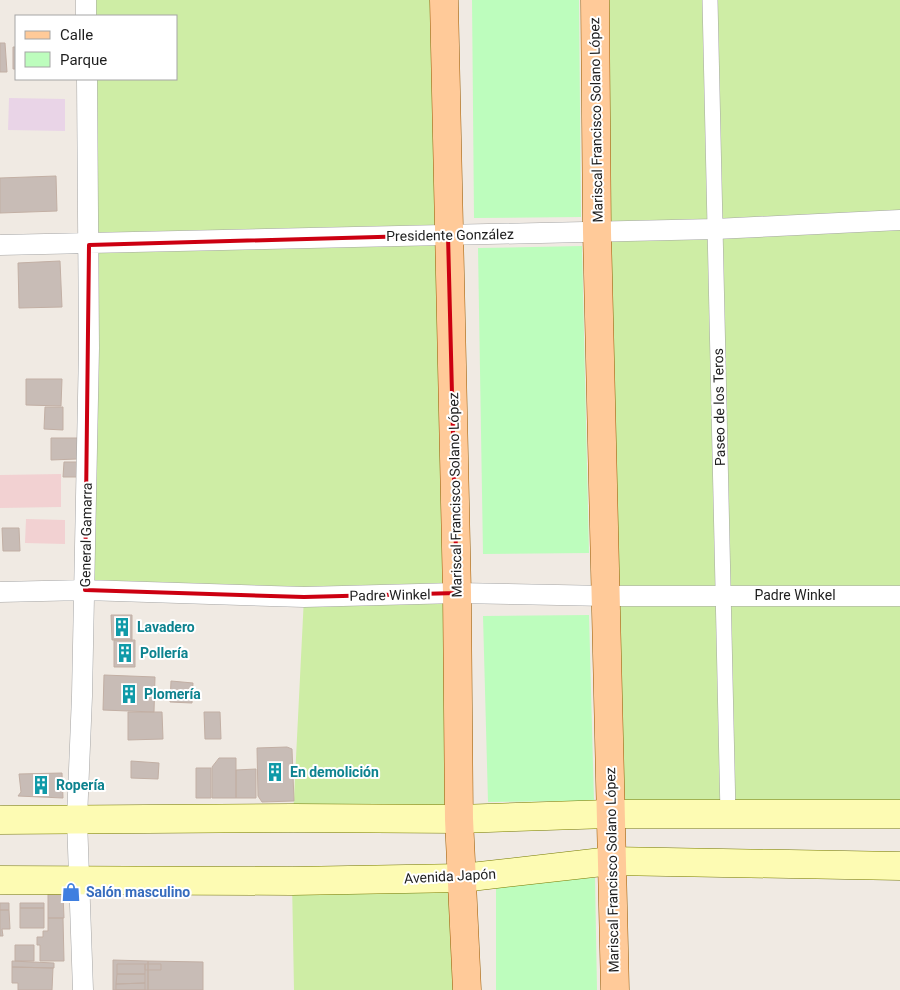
<svg xmlns="http://www.w3.org/2000/svg" width="900" height="990" font-family="Roboto,sans-serif">
<style>
.commercial{fill:#f2d1d2}
.industrial{fill:#e9d4e7}
.grass{fill:#ceeda5}
.park{fill:#bdfdbd}
.building{fill:#c8bcb6;stroke:#c2afa4}
.lines{fill:none;stroke-linecap:round;stroke-linejoin:round}
.pedestrian-casing{stroke:#a5a5a5;stroke-width:16}
.minor-casing{stroke:#a5a5a5;stroke-width:21}
.secondary-casing{stroke:#767a00;stroke-width:29}
.primary-casing{stroke:#985900;stroke-width:29}
.pedestrian{stroke:#fff;stroke-width:15}
.minor{stroke:#fff;stroke-width:20}
.secondary{stroke:#fdfbb3;stroke-width:28}
.primary{stroke:#ffca99;stroke-width:28}
.marked{fill:none;stroke:#c01;stroke-width:4;stroke-linejoin:round}
.labels{text-anchor:middle;stroke-width:4;stroke-linejoin:round;paint-order:stroke}
.street-label{font-size:14px;fill:#1e1e1e;stroke:#fff}
.culture-label{font-size:14px;font-weight:bold;fill:#0d838f;stroke:#fff;text-anchor:start}
.shop-label{font-size:14px;font-weight:bold;fill:#366cbe;stroke:#fff;text-anchor:start}
</style>
<rect width="100%" height="100%" fill="#f0eae3"/>
<path class="commercial" d="M61 474V507L0 508V475Z
M26 519 65 520V544L25 543Z"/>
<path class="industrial" d="M9 98 65 99V131L8 130Z"/>
<path class="grass" d="M86 0H444L459 819 293 818 304 597 85 590 87 79H176V16H86Z
M595 0H900V814H609Z
M462 878 467 990H294L292 881Z"/>
<path class="park" d="M472 0H579L581 217 474 218Z
M582 246 589 553 483 554 478 248Z
M589 615 594 801 488 802 483 616Z
M595 878 597 990H496V880Z"/>
<path class="building" d="M0 43H5L7 72H0Z
M13 47H16V69H13Z
M56 176 57 211 0 213V178Z
M60 261 62 307 19 308 18 263Z
M26 379H62L61 406 26 405Z
M45 407H63V430L44 429Z
M51 438H78L77 459 51 460Z
M64 462H77L78 477H63Z
M2 528H19L20 551H3Z
M111 615H132V640H112Z
M114 640H135V667H114Z
M104 675 155 677 154 712 103 710Z
M171 681 193 683 192 703 170 702Z
M128 712H162L163 739 128 740Z
M204 712H220L221 739H205Z
M287 747 292 749 294 801 262 802 258 796 257 748Z
M219 758H236V798H212V767Z
M131 761 159 763 158 779 131 778Z
M196 768H211V798H196Z
M256 769V798H236V770Z
M62 773 63 798 18 796 21 792 19 774Z
M48 894H63L64 918H48Z
M0 903H9V910H0Z
M20 903H44V908H20Z
M20 908H44V928H20Z
M0 910H9L10 929H2L3 936H0Z
M48 918H63L64 961H40V945H37V937H43V931H48Z
M15 945H34V961H15Z
M113 960 148 961V990H113Z
M12 961 54 963V968L12 967Z
M148 961 203 962V990H148Z
M117 964H145V974H117Z
M145 964H161V970H145Z
M12 967 53 968 52 990H18V983H12Z
M117 974H145V983L116 984Z
M145 983V990H116V984Z"/>
<g class="lines">
<g class="pedestrian-casing">
<path id="pedestrian" d="M710 0 728 814"/>
</g>
<g class="minor-casing">
<path id="minor" d="M86 0V16
M0 245 715 229 900 220
M0 592 85 590 304 597 457 593 607 596H900
M83 990 77 819 82 696 89 348 87 79"/>
</g>
<g class="secondary-casing">
<path id="secondary" d="M0 820 293 818 459 819 609 814H900
M0 880 292 881 462 878 611 861 900 866"/>
</g>
<g class="primary-casing">
<path id="primary" d="M444 0 457 593 459 819 467 990
M595 0 597 232 615 990"/>
</g>
<use href="#pedestrian" class="pedestrian"/>
<use href="#minor" class="minor"/>
<use href="#secondary" class="secondary"/>
<use href="#primary" class="primary"/>
</g>
<path class="marked" d="M448 235 457 593 304 597 85 590 89 245Z"/>
<defs>
<g id="building-bare" transform="scale(1.5)"><path d="M-4-6H4V6H1V3H-1V6H-4ZM-2.5-4.3h1.7v1.8h-1.7ZM.8-4.3h1.7v1.8H.8ZM-2.5-1h1.7V.8h-1.7ZM.8-1h1.7V.8H.8Z" fill="#0f9aa8" stroke="#fff" stroke-width="2.5" paint-order="stroke"/></g>
<g id="shop-bare" transform="scale(1.5)"><path d="M-5-2.5h2.3a2.7 3.5 0 0 1 5.4 0H5L5.5 6h-11ZM-1.5-2.5h3a1.5 2.3 0 0 0-3 0Z" fill="#3f7fe0" stroke="#fff" stroke-width="2.5" paint-order="stroke"/></g>
</defs>
<g fill-rule="evenodd">
<use href="#building-bare" x="122" y="627"/>
<use href="#building-bare" x="125" y="653"/>
<use href="#building-bare" x="129" y="694"/>
<use href="#building-bare" x="275" y="772"/>
<use href="#building-bare" x="41" y="785"/>
<use href="#shop-bare" x="71" y="892"/>
</g>
<g class="labels">
<g class="street-label">
<text transform="translate(596 120) rotate(-91)" y="5">Mariscal Francisco Solano López</text>
<text transform="translate(450 235) rotate(-1)" y="5">Presidente González</text>
<text transform="translate(719 407) rotate(-91)" y="5">Paseo de los Teros</text>
<text transform="translate(455 495) rotate(-91)" y="5">Mariscal Francisco Solano López</text>
<text transform="translate(86 535) rotate(-89)" y="5">General Gamarra</text>
<text transform="translate(390 595) rotate(-1)" y="5">Padre Winkel</text>
<text x="795" y="600">Padre Winkel</text>
<text transform="translate(612 870) rotate(-91)" y="5">Mariscal Francisco Solano López</text>
<text transform="translate(450 876) rotate(-3)" y="5">Avenida Japón</text>
</g>
<g class="culture-label">
<text x="137" y="632">Lavadero</text>
<text x="140" y="658">Pollería</text>
<text x="144" y="699">Plomería</text>
<text x="290" y="777">En demolición</text>
<text x="56" y="790">Ropería</text>
</g>
<g class="shop-label">
<text x="86" y="897">Salón masculino</text>
</g>
</g>
<rect x="15" y="15" width="162" height="65" fill="#ffffff" stroke="#a5a5a5"/>
<rect x="25" y="31" width="25" height="8" fill="#ffca99" stroke="#a5a5a5"/>
<text x="60" y="40" font-size="15" fill="#1e1e1e">Calle</text>
<rect x="25" y="52" width="25" height="15" fill="#bdfdbd" stroke="#a5a5a5"/>
<text x="60" y="65" font-size="15" fill="#1e1e1e">Parque</text>
</svg>
